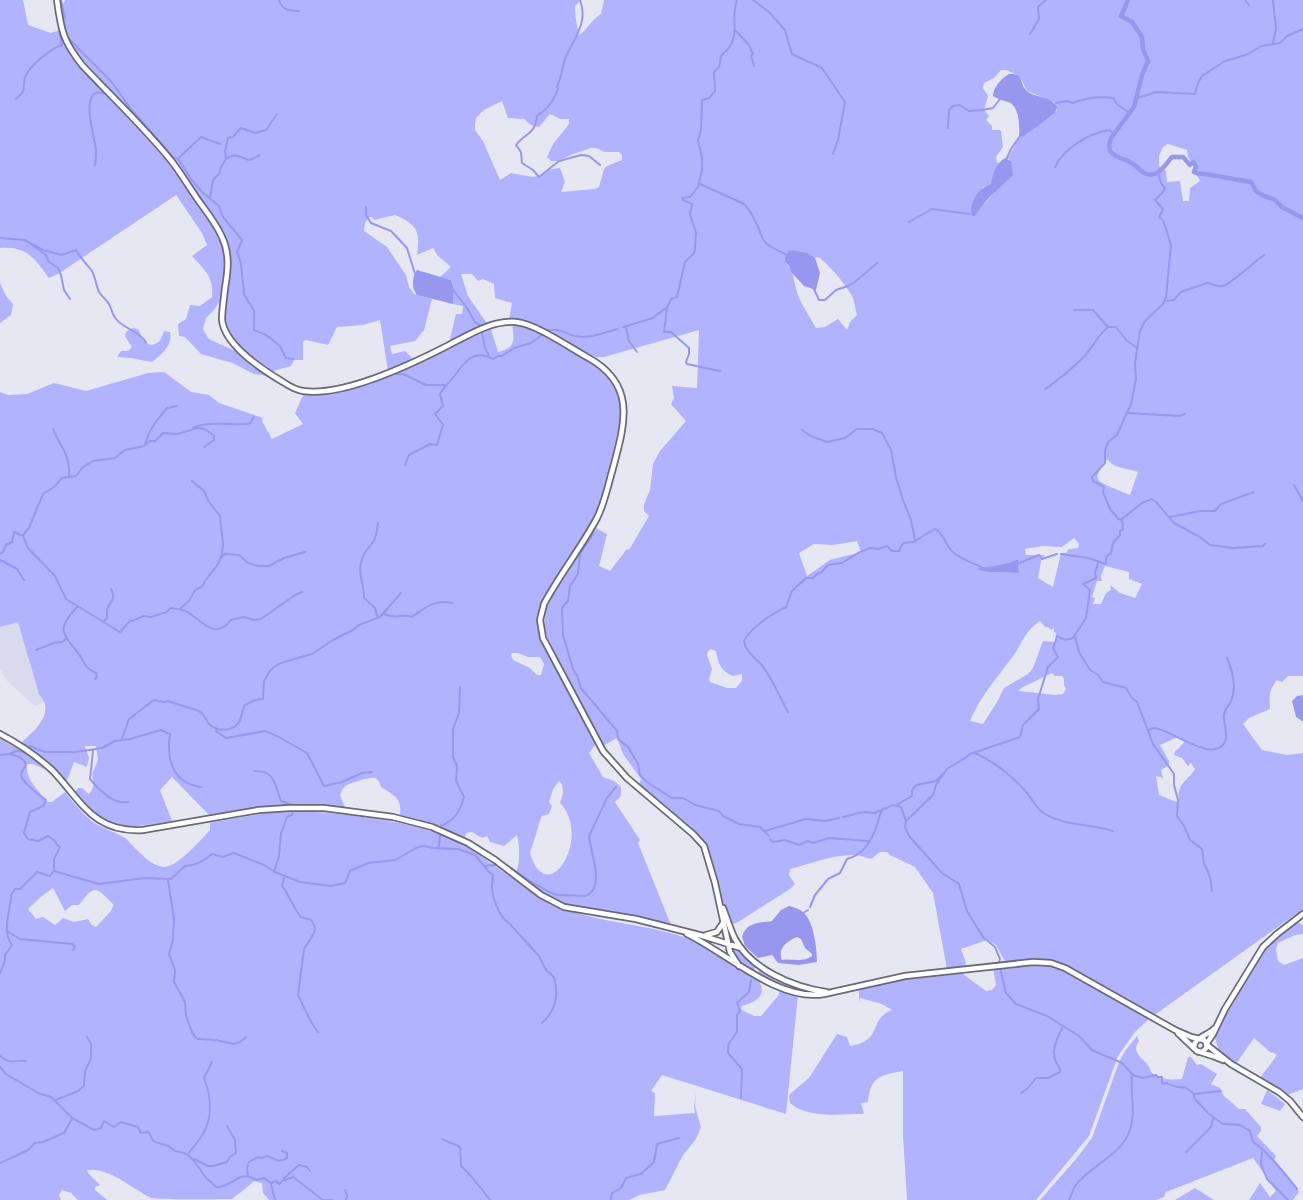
<svg xmlns="http://www.w3.org/2000/svg" width="1303" height="1200" font-family="'Archivo Narrow',sans-serif">
<style>
.built{fill:#d9daed}
.green{fill:#b2b3fe;fill-rule:evenodd}
.water{fill:#9897f0;fill-rule:evenodd}
.lines{fill:none;stroke-linecap:round;stroke-linejoin:round}
.stream{stroke:#9897f0;stroke-width:2}
.river{stroke:#9897f0;stroke-width:4.5}
.secondary-casing{stroke:#6a6b76;stroke-width:8}
.secondary{stroke:#fff;stroke-width:4.5}
</style>
<rect width="100%" height="100%" fill="#e6e7f3"/>
<path class="built" d="M20 619 47 701 35 706 8 682 0 669V624Z"/>
<path class="green" d="M0 0H23L28 25 51 33 61 30 72 55 175 166 218 234 225 255 227 268 222 298 214 310 206 318 203 329 209 339 237 352 270 376 254 374 232 363 201 354 185 337 179 336 178 324 186 319 190 305 200 306 212 297C214 276 204 270 192 256L207 245 202 233 176 195 58 274 49 278C34 258 27 246 0 248Z
M65 0H581L575 6C575 17 577 25 579 35 587 30 590 21 601 14L604 0H1303V676H1288L1282 682 1277 680C1269 690 1269 696 1270 709L1249 718 1243 724 1262 750 1287 755 1303 753V909L1153 1016 1060 964 1039 960 1006 963 996 945 987 940 961 949 966 963 964 967 947 969 933 893 915 867 890 855 887 852H880L871 859C865 858 861 855 855 855 833 854 811 864 790 869L789 875 795 884 790 889 738 922 733 924C718 906 719 873 709 852 698 828 660 803 639 785L641 779 623 754 617 738 603 746 547 636C543 624 544 614 548 603L596 528 607 534 599 566 610 571 627 549 629 550 649 516 644 511V504L650 490 653 464 660 451 686 421 671 404 674 398 672 386 697 388 699 330 604 357H596L532 324 509 320 512 303 495 298 494 284 483 279 478 281 472 274H461L468 296 488 325 449 343 456 314H462L463 306 453 304 454 289 451 280 440 277 451 267 438 256 433 248 417 255C420 231 418 225 395 215L374 220 372 217H369L365 223 364 231 387 247 406 275 409 287 414 294 432 299 424 330 415 341 390 346 392 354 405 351 413 359 388 371 380 320 363 325 337 327 328 345 306 340 303 342V360H294L291 366 270 372 247 356 232 339 227 328 224 305 230 264 229 256 221 232 173 157 73 49 65 33 60 11ZM1001 70H1007C1011 73 1018 74 1021 79 1024 83 1024 87 1027 91L1054 102 1057 110C1052 117 1045 120 1038 125 1032 129 1029 134 1023 137L1019 136 1018 140 1008 158 1011 161V168L989 199 981 206 971 207 983 187 991 184 999 163 997 162 996 157 1003 147 1001 131 999 130H992V126L986 120 989 116 984 110 988 96 983 88 984 83 994 78ZM502 101 508 118 524 119C531 125 529 125 539 127L550 114 560 119H569V124L553 144 547 157 551 161H558L573 154 591 148H596L605 152H619L622 155V160L607 166 604 169 599 187 595 189 561 192 565 182 560 168 547 170 541 175 533 177 511 173 500 180 483 141 475 130V125L476 118 484 110ZM1168 144 1187 150 1188 157 1195 167V172L1200 181 1190 188 1189 201H1183L1180 181 1167 182 1166 171 1159 166V156L1163 147ZM793 250 808 253 815 258 818 257C828 263 848 287 853 298 855 304 855 309 857 315L850 322 847 330 838 319 825 327 816 328C810 318 804 308 799 298 794 286 795 272 785 262V257L787 252ZM1105 460H1108C1116 470 1126 467 1138 472L1130 495 1108 486 1099 481 1097 476ZM1074 538 1079 544 1078 548 1069 549 1066 553H1061L1053 587 1038 578 1041 561 1045 555H1026L1025 549 1042 546 1062 547ZM857 541 861 552 830 560 807 576 799 553 814 544 833 545ZM1018 559 1019 573 989 572 980 566C993 568 1005 565 1018 559ZM1105 566 1129 572V579L1142 584 1135 598 1120 593 1110 585 1111 590 1106 593 1101 604H1093L1095 598 1092 597 1097 581H1102L1101 576ZM1040 621 1045 627H1048L1051 630 1054 628V632L1056 633 1055 642 1043 641 1033 668 1028 674 1004 688 997 702 983 724 970 721C980 696 998 677 1013 656 1024 641 1024 632 1040 621ZM711 649 716 651C718 663 721 672 733 676L742 674V681L736 688H727L710 682 709 679 712 669 707 655 708 651ZM1052 673 1055 676H1062L1064 679V685L1066 689 1063 694 1056 695 1019 691 1021 688ZM1178 737 1185 741 1178 749 1175 751 1174 755 1182 758 1188 766 1191 763 1195 769C1186 783 1176 783 1179 803L1159 795 1156 776 1163 778 1161 770 1169 765V761L1160 745Z
M0 283 6 296 13 304 11 315 0 323Z
M512 323 530 327 590 357 609 372 622 398 621 424 604 493 589 527 541 604C536 616 537 627 541 640L596 744 589 753 603 777 614 781 621 787V796L615 802 640 840 638 843 671 925 623 914 574 907 560 903 547 896 516 873C520 864 520 846 517 835L504 846 490 842 487 836 482 838 472 832 466 833 465 838 417 819 400 815C402 797 394 796 381 787 380 784 378 779 375 778 372 776 350 783 347 785 343 787 342 791 340 795L345 808C297 802 258 806 210 816L172 777 160 790 172 821C122 829 110 834 74 793L78 788H82L89 794C94 790 94 780 92 774L98 760 96 746H85L89 758 87 767 74 762 66 783 44 759 21 743C31 733 48 721 45 704 44 700 41 697 39 694L18 622 0 627V392L8 395 27 394 54 383 86 391 148 373 164 372 191 392 209 395 219 403 263 418 262 421 272 439 303 424 295 413 304 393H319L388 375 485 330 491 329 498 352C517 348 514 338 512 323ZM512 653H518L528 657H540L544 664 541 675H537L530 668 513 660 511 655ZM559 781 562 784 563 793 560 803C593 837 547 911 530 853L541 818 542 816 549 814 552 806 549 802 553 789Z
M132 328 138 329 144 341 150 345C160 344 161 339 164 331L170 332C173 346 161 355 152 362L131 358 117 357 121 351H128L132 347 125 336 126 332Z
M0 739 30 756 46 770 33 764H27C25 779 39 791 48 802H52L65 792C74 803 84 816 96 824 104 829 116 832 125 838 135 847 149 866 164 867 177 867 201 840 210 830V823C231 819 253 815 274 812 302 809 329 813 356 816 392 821 428 827 462 843L545 901C589 923 640 922 687 938 714 947 735 970 762 981L760 983C767 997 753 1003 742 1006L741 1009C744 1012 751 1014 754 1016H761L778 996 781 988 798 995 786 1114 662 1075 651 1091 655 1093 654 1116 695 1113 694 1106 696 1093 695 1106 701 1127 696 1139 683 1155 665 1190 640 1195 629 1200H269L263 1193 262 1183 254 1181C247 1188 238 1194 232 1199 215 1199 162 1200 151 1198 133 1189 109 1167 87 1170L88 1173 100 1185 95 1187V1190L107 1200H78L71 1193 62 1190 59 1195 61 1200H0ZM53 888 65 911 72 905H79C95 883 96 887 114 905L110 912 96 927 92 925 88 919 74 922 63 918 55 925 43 917 36 919 28 909 42 896Z
M1297 922 1303 925V934L1295 935 1278 943 1276 949 1278 961 1284 965 1303 958V1089L1287 1095 1260 1078 1277 1055 1272 1052 1271 1053 1254 1038 1236 1064 1219 1051 1215 1038C1228 1010 1250 965 1271 943 1279 935 1288 929 1297 922Z
M737 948 755 966 754 970 752 971 740 964 732 953 734 949Z
M1036 963 1047 964 1064 969 1150 1018 1135 1032 1118 1056 1089 1136 1036 1200H907L903 1135V1071C880 1075 870 1077 868 1102L861 1103 864 1113 863 1114C840 1114 808 1119 790 1103L789 1096 791 1093 809 1078 837 1034 847 1037 850 1046C884 1041 867 1020 892 1010L882 1004 860 998 859 1002V991C873 976 938 974 960 972L986 991 992 990 996 985 993 968Z
M760 967 784 981 811 993 792 990 760 977 755 974 759 971Z
M1137 1036 1139 1041C1129 1056 1148 1058 1151 1072 1161 1080 1170 1080 1182 1079L1188 1057H1191L1197 1065 1201 1064 1217 1074 1211 1084 1220 1088 1224 1096 1239 1109H1245L1261 1127V1131L1257 1136 1276 1156 1274 1160 1299 1192 1293 1200H1249L1260 1183 1270 1197 1276 1191 1253 1158 1166 1192 1164 1197 1156 1200H1040L1076 1159 1092 1138 1119 1062 1125 1051Z
M1267 1090 1285 1104 1280 1111 1261 1104Z
M1195 1188 1214 1200H1175Z"/>
<path class="water" d="M1009 74C1026 73 1018 85 1028 92 1037 98 1051 96 1057 107L1055 113 1023 137 1019 136C1020 127 1019 107 1010 103 1004 100 999 100 993 96 993 87 1002 78 1009 74Z
M1005 158 1011 161 1013 175C1000 188 985 199 975 216H972C968 204 979 187 991 184 992 175 997 162 1005 158Z
M793 250 808 253 815 258 820 273 816 290 804 286 791 272 789 266 785 262V257L788 251Z
M417 270 451 280 454 289 453 304 417 295C411 288 412 277 417 270Z
M1018 559 1019 573 989 572 978 570 979 566C993 568 1006 564 1018 559Z
M1303 695V721H1302L1296 717 1292 701 1297 696Z
M789 906C794 907 800 909 804 913 814 922 817 949 817 962L799 965 778 963 772 955 758 958 745 946 742 937C746 922 759 923 772 921L781 910ZM797 937 801 939 805 948 812 954V956C802 963 792 958 782 960 777 949 787 941 797 937Z"/>
<g class="lines">
<path class="stream" d="M61 0 65 18
M279 0C282 10 290 11 299 11
M580 0C589 23 573 39 565 59 562 69 561 77 557 87L558 89C553 102 548 108 537 116 535 136 524 133 516 145L521 152 522 163 533 170 539 177 559 161 581 155 589 156 600 165
M753 0 769 12 785 30 792 54 822 68 845 102 838 140 833 154
M1245 0 1249 5
M736 31 749 45 753 54 751 56 754 66
M1030 34 1039 19 1038 7 1046 0
M68 38 111 81 131 109 173 157 178 159 191 179 202 192 219 206 223 217 242 240 237 252 241 263 244 294 254 311V330L266 335 280 346 286 358 293 359
M1273 43 1276 29 1273 0
M1137 98 1157 92 1195 94 1198 83 1202 76 1225 61 1246 55 1262 46 1280 43 1287 36 1303 29
M16 99 23 92C25 86 23 80 26 75 32 64 50 49 62 45L59 31
M1056 103 1067 101 1073 103C1085 98 1099 96 1113 98L1118 105 1130 113
M948 128 949 110 953 106 960 105 969 111 982 110 993 108 1000 99
M179 158 201 137 220 144
M1007 158 1011 149 1020 136
M226 159C237 151 241 159 250 160L260 155
M95 165C96 160 96 154 96 149 94 136 76 78 110 96
M1055 167C1064 148 1088 134 1109 130L1114 134
M700 184 744 204C750 210 755 220 759 229 761 235 762 240 767 244 773 249 781 252 788 255
M210 198 213 180 219 174 221 167 226 159 225 152 228 138 233 137 241 128 255 133 266 130 277 114
M366 207V215L371 223 391 231 407 248 415 274
M909 222 932 209 970 214
M0 238 24 240 43 250 62 255 76 250C80 258 87 264 92 271 95 277 96 285 99 292 102 297 107 300 109 304 112 309 112 315 116 319 124 329 139 331 146 342
M32 245 46 255 49 262 58 268 61 275 64 290 70 299
M814 289 819 300H825L836 290 848 286 855 282 877 263
M454 291 467 308 475 322 481 326
M1166 301 1174 300 1181 292 1207 283C1213 284 1217 287 1223 286 1229 285 1257 260 1264 255
M1074 310H1093L1108 327H1116L1127 341 1136 347
M623 327 653 318 666 308
M626 328 629 341 637 352
M548 330C559 329 562 331 571 335 586 340 604 333 618 329
M482 332 485 348 489 356
M720 371 687 364 686 362 689 354V348L671 332H664L667 308 671 299 677 297 685 262 694 253 695 249 696 233 690 214 692 204 683 200 682 198 690 197 698 187 702 170V158L698 140 701 130 702 100 709 98 715 91 714 72 719 67 721 56C744 36 729 22 737 0
M394 374H403L426 385H445
M1045 389C1055 383 1080 362 1087 353 1095 344 1098 335 1108 327
M1129 413 1179 416 1185 414
M193 428C204 421 233 425 247 424L250 423 254 417
M53 429C60 446 71 456 69 476
M802 430 811 436 827 442 845 438 857 429H873L882 433 891 450 896 477 903 500 911 520 915 540
M145 445C150 427 156 422 167 408L177 406
M405 465 409 455 430 444 437 445 443 425 435 414 443 406 440 394C443 388 447 385 451 380 463 366 471 347 493 359L498 356H502L514 348 531 343 542 335
M1294 485 1303 501
M1170 517 1200 511H1215L1221 504 1254 492
M1122 519 1142 503 1152 499 1156 502 1174 523 1200 537 1210 545 1233 548 1263 546 1265 544
M593 534 580 554 578 574 570 586 568 601 562 608 563 635 573 669 577 675 581 688 617 731 618 739 628 747 638 764 640 775 647 782 672 798H683L695 805 719 811 723 816 739 824 760 827 769 836
M23 535 29 528 43 494 54 487 62 478 76 476 83 467 93 461 115 458 125 450 144 446 150 441H155L163 433C167 433 171 434 175 434 192 433 198 420 214 436V440L204 447
M0 554 3 552 6 545 12 542 14 532 23 536 28 548 55 576 66 599 120 632 129 622 144 616 151 617 167 612 170 608C176 609 182 609 187 612 201 619 214 642 231 620L244 617 254 620 261 619 295 595 302 592
M1061 554 1088 558 1106 564V557L1111 553 1113 543 1120 535V531L1123 529 1122 520 1118 519C1116 514 1113 514 1110 509 1107 503 1107 499 1103 493L1104 487 1093 481 1092 477 1105 463V450L1109 441 1117 435 1131 404 1136 379 1135 363 1140 331 1145 321 1163 304 1166 297 1171 245 1163 220 1159 217 1163 209 1155 200 1163 192 1165 188 1161 183 1158 173
M221 558 225 554 239 555 248 563 258 566H269L284 558 305 552
M0 560 17 569 24 580
M1017 564 1039 555 1042 559 1057 554
M77 607C57 629 61 631 78 653 86 662 82 667 96 673L97 677 95 679
M181 608 189 601 195 590 203 586 205 581 218 564 222 554 223 545 220 516 209 502 204 491 192 481
M384 614C397 620 402 613 412 617 426 607 435 599 453 603
M377 616 375 608 364 598C364 584 357 573 362 559 364 552 367 550 371 545 376 539 377 531 378 523
M104 621 107 618C107 616 107 613 107 610 109 601 117 600 111 589
M1075 636 1079 652 1090 670 1098 675 1103 682 1126 688 1132 698 1137 702 1153 744 1174 774V785L1178 800 1177 816 1184 826 1190 840 1202 849 1204 863 1210 877 1212 891
M36 650 54 643 62 642 66 639
M788 712C779 696 772 677 760 663 753 656 746 652 744 641 751 627 773 613 786 607L792 591 806 578H813L817 574 821 573 828 565 842 563 858 553 870 548 878 549 887 546 892 551H899L903 543 914 542 926 534 935 529C945 534 945 546 954 553 961 559 973 563 981 567
M217 729 216 731 226 738 265 731 277 736 307 753 324 786 342 782 362 773 372 772
M1149 730C1150 729 1152 728 1154 728 1167 727 1213 765 1225 742 1229 733 1223 725 1224 715 1224 710 1229 705 1231 701 1237 688 1232 670 1227 658
M122 739 129 719 154 700 164 702 168 701 199 711C205 715 205 719 209 724 217 732 233 732 239 722 242 717 242 710 245 705L255 700 263 699 264 681 269 672 274 667 281 663 312 654 333 640 353 630 359 625 380 617 401 593
M30 746 45 752H76L102 748 115 741 130 739 161 730 170 734C166 760 173 784 202 787
M93 751 90 779C99 790 113 805 128 802
M975 753C995 762 1013 777 1027 793 1033 800 1036 809 1045 814 1066 826 1091 824 1113 831
M10 754 16 751 23 752
M0 755C10 753 21 755 26 764 25 768 21 771 21 775 22 782 40 796 46 800L43 806 30 812 24 833 28 839 38 841 48 836 55 841 57 845 60 847 54 859V870
M254 771C275 770 275 785 281 801L293 805
M898 804 912 796V790L917 785 936 781 944 773
M894 805 901 807 906 821 905 827 909 836 942 873 959 884 967 911 983 937 995 947 1000 959 999 963
M843 817 863 812 875 813 893 805
M906 821 933 795 936 785 947 769 965 758 970 754 1020 737 1023 725 1039 709 1038 699 1048 667 1058 657 1053 648 1057 637 1058 636C1062 640 1068 640 1073 638L1086 618 1090 590 1083 584 1096 578 1095 573 1098 563
M765 831 806 819 825 821 839 818
M770 839 773 842 785 840 799 845 808 841 813 843 829 838 869 841
M439 846 441 826C455 820 460 811 464 797L456 781 457 766 453 757V729L459 713 460 687
M485 866 505 864 530 881 551 893 558 895 586 896C606 887 590 852 589 836L607 798 616 787
M274 872 279 856 281 833 287 817 292 815 293 811
M284 878 282 886 285 890 296 910 301 917 311 920 315 927 314 933 304 949 298 995 311 1022 318 1032
M168 880 174 919 173 940 169 954 175 970 174 982 185 1002 186 1016 192 1032 195 1037 198 1039 215 1040 234 1044 240 1042 246 1037
M810 907 815 895 828 879 840 873 847 859C863 855 872 840 877 825 879 818 879 814 884 808
M803 913 808 910
M7 931 20 939 72 944 75 947 73 950
M1000 968 1006 993 1016 1004 1047 1016 1079 1036 1092 1050 1122 1063 1133 1075 1143 1078 1156 1075 1158 1077H1162V1084L1166 1083C1171 1085 1179 1089 1185 1087L1193 1093 1195 1099 1208 1113 1220 1122 1223 1124 1240 1125 1250 1131 1253 1142C1267 1150 1286 1175 1297 1189
M0 973 5 961V955L12 945C1 931 11 910 11 895L15 889H20L37 872 50 876 54 871 99 884 145 878 171 879 185 866C196 866 204 861 212 854L223 857 234 853 264 865 275 872 300 882 331 886 345 883 350 871 368 863 395 860 418 847 424 846 434 848 458 849 475 855 489 872 493 875C493 879 492 882 492 886 492 898 499 917 509 923L539 956 546 970 554 977C559 996 556 1010 542 1023
M0 1056C13 1066 14 1059 26 1061
M0 1067 6 1074 38 1093 51 1097 72 1118 94 1130 101 1128 104 1121 114 1127 121 1122 138 1127 141 1133 149 1132C153 1144 156 1142 166 1145 169 1146 172 1149 175 1151 179 1152 183 1152 186 1154 193 1157 199 1168 204 1175 207 1180 213 1183 216 1187 233 1188 239 1168 256 1180L264 1178 271 1183 276 1181 279 1184 282 1181 293 1177 323 1200
M1021 1093 1028 1088 1036 1078H1048L1060 1072V1069C1049 1054 1055 1044 1062 1028
M1194 1094 1221 1091
M741 1098 742 1069 728 1053V1048L729 1043 737 1032V1015L740 1011 737 1003 749 992 751 980
M56 1100 78 1091 84 1086 85 1071 91 1059V1044L87 1037
M442 1139 460 1147 461 1166C473 1177 481 1188 490 1200
M1186 1152 1211 1127 1213 1118
M1262 1152 1261 1164 1267 1179 1288 1200
M189 1153C193 1147 199 1141 203 1134 213 1117 211 1096 204 1078L212 1062
M194 1159 208 1166H213L227 1162 230 1157 236 1153 235 1140 227 1126
M0 1163 28 1150 35 1143 43 1142 64 1133 72 1119
M248 1175 247 1168 249 1162 258 1157 262 1158 267 1156C276 1159 278 1164 287 1158V1153L282 1151
M283 1179 299 1165 307 1167 310 1171
M271 1184 275 1200
M345 1190 347 1195 346 1200
M325 1200H332
M611 1200 612 1193 621 1188 626 1178 641 1174 654 1162 657 1144 679 1138
M1069 1200C1071 1196 1073 1189 1076 1185 1092 1164 1121 1156 1130 1130 1136 1112 1130 1094 1132 1075"/>
<path class="river" d="M1128 0 1121 16 1132 22 1142 37 1143 49 1148 61 1142 75 1134 107 1111 138 1109 145 1110 151C1119 160 1120 157 1130 162 1136 165 1139 170 1144 173 1157 180 1165 165 1172 157H1183L1190 165 1193 162 1196 166 1194 172C1200 175 1204 173 1211 175 1224 177 1238 180 1251 182L1256 191 1264 196 1274 199 1282 207 1303 218"/>
<g class="secondary-casing">
<path id="secondary" d="M57 0C61 30 63 41 82 65 111 96 142 125 169 158 179 170 187 184 196 197 205 210 216 223 222 237 230 254 228 271 225 288 224 298 222 310 222 320 225 346 263 370 283 382 289 386 296 390 303 391 342 397 412 364 447 346 469 335 492 320 516 322 536 324 569 347 587 357 637 384 625 423 613 468 608 485 605 502 597 518 581 548 560 574 544 604L540 620 543 638 603 751 627 778 693 834 704 846 715 883 730 952 739 966
M0 734C19 744 37 756 53 771 82 802 94 833 143 830L259 810 289 808H324L393 817 432 827 468 843 495 860 541 895 564 907 636 919 703 936 741 948
M723 908C727 918 730 929 735 939 752 970 793 987 826 992
M687 934C727 953 778 1002 824 994L905 976 1033 962 1051 963 1065 968 1175 1030 1191 1037 1204 1040C1209 1045 1206 1052 1199 1052
M706 935 717 932 723 923
M1178 1033 1197 1051 1213 1056 1223 1060
M1207 1043 1213 1034 1225 1009 1263 947 1277 934 1303 914
M1207 1045 1231 1064 1279 1092 1290 1101 1303 1117
M1194 1048C1193 1038 1207 1036 1214 1029"/>
</g>
<use href="#secondary" class="secondary"/>
</g>
</svg>
